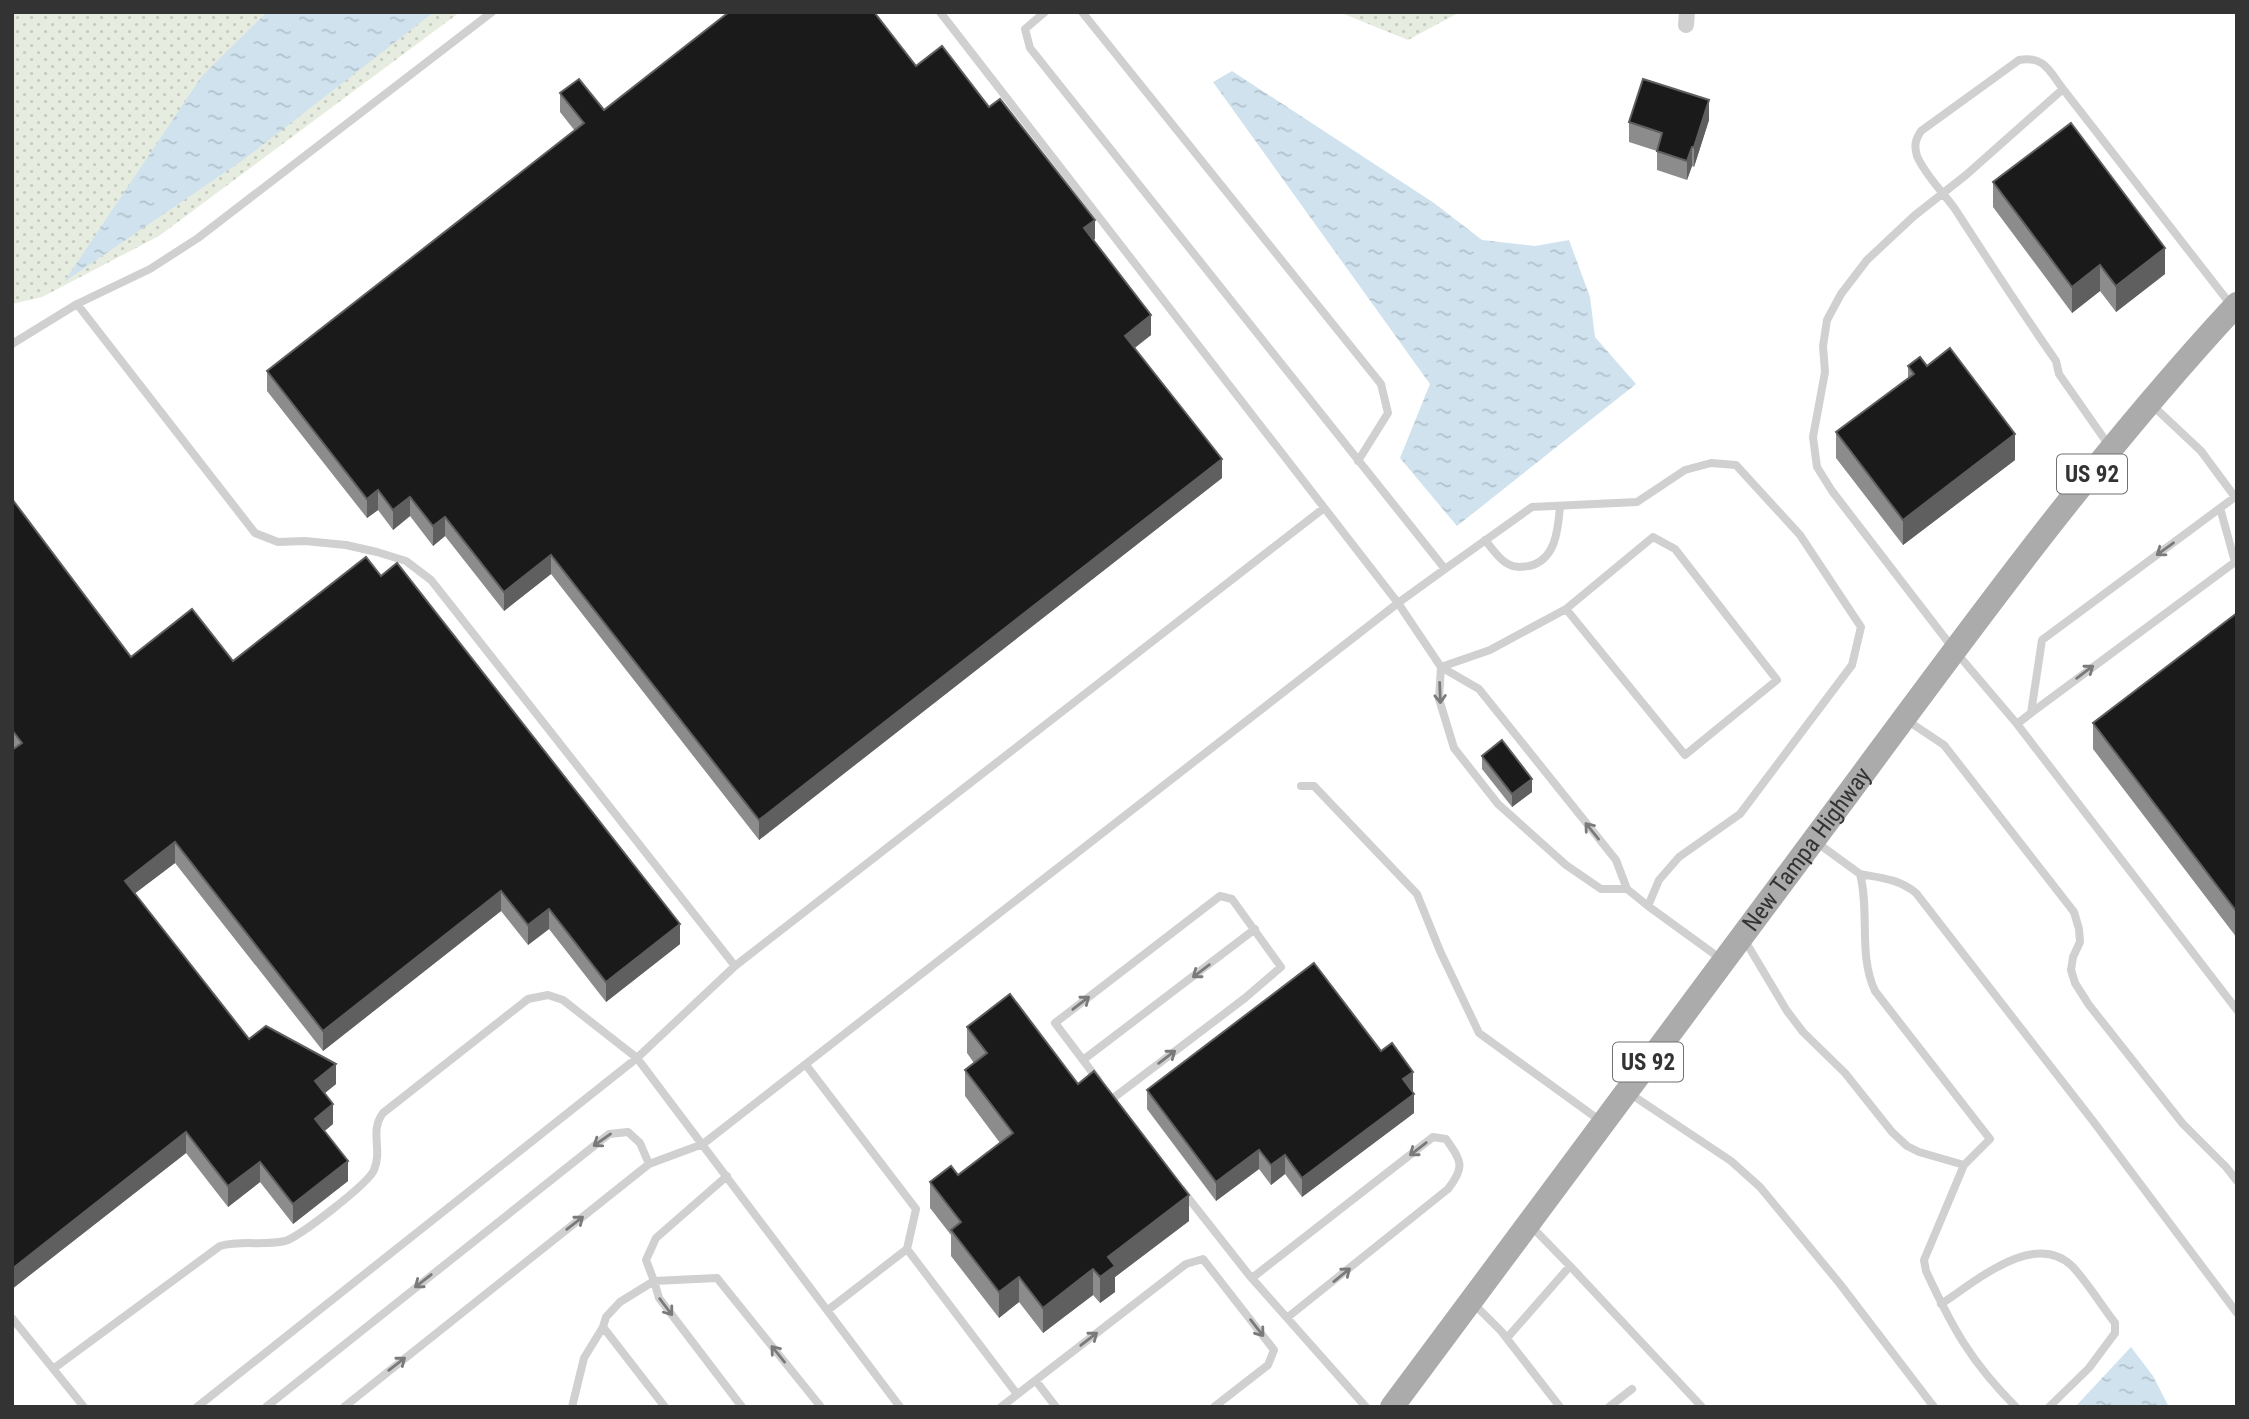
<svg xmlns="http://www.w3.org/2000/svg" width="2249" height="1419" font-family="'Roboto Condensed',sans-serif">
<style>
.grass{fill:url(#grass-dots)}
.water{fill:url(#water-ripples)}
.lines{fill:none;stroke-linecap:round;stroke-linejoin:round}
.service{stroke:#d0d0d0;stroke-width:8}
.minor{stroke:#d0d0d0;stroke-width:16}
.primary{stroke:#ababab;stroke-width:24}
.wall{fill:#8c8c8c}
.shaded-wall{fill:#5f5f5f}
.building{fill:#1a1a1a;stroke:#5f5f5f;stroke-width:2}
.oneway{stroke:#7a7a7a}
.labels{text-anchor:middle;stroke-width:7;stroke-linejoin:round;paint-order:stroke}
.shield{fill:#fff;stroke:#707070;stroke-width:2}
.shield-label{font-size:23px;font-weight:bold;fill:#333}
.street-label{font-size:24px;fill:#333;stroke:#fff}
</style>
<defs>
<pattern id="grass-dots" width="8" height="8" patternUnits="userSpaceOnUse" patternTransform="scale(1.75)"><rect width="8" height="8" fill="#e6ecdf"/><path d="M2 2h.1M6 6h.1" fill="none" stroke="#c6cbc0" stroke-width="1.8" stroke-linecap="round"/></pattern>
<pattern id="water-ripples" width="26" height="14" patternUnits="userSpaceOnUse" patternTransform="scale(1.75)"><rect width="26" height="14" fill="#cfe2ee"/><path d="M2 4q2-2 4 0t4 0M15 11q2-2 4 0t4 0" fill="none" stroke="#b2c2cd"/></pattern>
</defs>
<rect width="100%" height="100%" fill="#fff"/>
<path class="grass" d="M12 12H460L159 236 42 297 12 304Z
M1339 12H1460L1408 40Z"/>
<path class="water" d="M267 12H434L243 160 64 282 202 76Z
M1232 71 1434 203 1482 240 1535 246 1569 240 1590 297 1595 337 1636 384 1457 526 1400 458 1430 384 1213 82Z
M2131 1347 2153 1376 2169 1407H2075Z"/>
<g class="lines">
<path class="service" d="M1045 12 1025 29 1030 48 1445 569 1532 507 1637 502 1685 470 1711 463 1736 465 1800 535 1861 627 1852 665 1740 814 1679 857 1659 880 1648 906 1721 959
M1082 12 1381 384 1388 413 1358 461
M2063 89C2050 72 2044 55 2019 60L1921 131C1915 140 1914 146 1917 156 1925 175 1943 192 1955 209 1988 260 2021 311 2056 361L2059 374 2110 447
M77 304 255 533 278 542 305 541 346 545 377 552 406 561 431 580 735 966 1324 508
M12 344 77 304 150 269 198 238 492 12
M2152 405 2201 451 2235 497 2042 640 2031 713 2017 724 1955 651 1832 491 1817 467 1813 437 1825 372 1823 346 1827 320 1841 294 1867 260 1914 216 1966 175 2063 89 2231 305
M1485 540C1492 548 1498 559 1508 564 1515 568 1521 567 1529 566 1556 560 1558 529 1560 507
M1445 569 1398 603 1441 667 1490 650 1566 609 1653 537 1675 549 1777 680 1685 755 1566 609
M2031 713 2235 562 2220 508
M1905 719 1944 745 2074 912 2079 929 2080 942 2073 957 2071 970 2075 983 2089 1005 2183 1124 2226 1167 2237 1181
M2017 724 2237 1010
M1301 786H1314L1417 894 1440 951 1479 1033 1602 1122
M1816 842 1860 874C1870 912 1858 955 1875 991L1990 1139 1964 1165 1924 1260 1926 1271C1953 1329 1971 1362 2016 1407
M1860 874C1882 878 1899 879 1916 893L2093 1121 2237 1313
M1627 889H1601L1566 865 1498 804 1454 748 1439 699 1441 667 1479 689 1616 860 1627 889 1648 906
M1744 939 1787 1011 1803 1032 1845 1073 1892 1132 1907 1146 1919 1152 1964 1165
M735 966 637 1058 900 1407
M1083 1060 1098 1080
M806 1065 916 1209 907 1249 1017 1394
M1629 1093 1731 1161 1760 1187 1840 1284 1934 1407
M1112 1099 1245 998 1281 967 1232 899 1220 896 1055 1023 1083 1060 1255 929
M1182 1190 1249 1275 1366 1407
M1570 1266 1702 1407
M1252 1278 1433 1137 1446 1139C1461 1161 1466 1166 1448 1189L1288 1317
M1473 1303 1501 1331 1560 1407
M1941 1304C1974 1283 2034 1229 2072 1266 2088 1283 2101 1305 2115 1323V1333L2089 1368 2049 1407
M828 1310 907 1249
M12 1318 84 1407
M603 1327 665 1407
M1507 1338 1570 1266 1531 1226
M53 1369 220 1246C242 1240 263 1246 285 1241 299 1237 368 1184 374 1170 383 1149 369 1132 383 1113L528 999 548 995 563 1000 637 1058 197 1407
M1036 1381 1056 1407
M266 1407 609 1134 628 1132 640 1143 649 1164
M344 1407 649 1164 703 1144 1398 603 940 12
M572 1407 584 1358 603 1327 606 1317 620 1302 654 1281 646 1260 656 1238 727 1176
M742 1407 659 1298 654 1281 717 1278 821 1407
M1001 1407 1186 1264 1203 1259 1274 1350 1268 1365 1214 1407
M1609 1407 1632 1389"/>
<path class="minor" d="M1686 25 1687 12"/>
<path class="primary" id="s1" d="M1392 1407C1542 1205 1692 1003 1842 802 1968 632 2093 459 2237 304"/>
</g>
<path class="wall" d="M916 66 1095 239 1093 240 1151 335 1135 348 1222 478 759 840 551 574 504 611 445 536 433 546 410 516 393 530 378 510 367 518 267 391V371L575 131 560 112V93L604 110Z
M1709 120 1694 167 1692 166 1687 180 1657 170V151L1629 142V122Z
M1993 182 2165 274 2116 312 2100 291 2072 313 1993 207Z
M1908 366H1927L2015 460 1903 545 1836 458V432L1908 378Z
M12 499 131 657 233 661 680 944 606 1002 549 929 528 945 501 911 323 1051 175 863 135 893 249 1039 336 1084 325 1093 333 1124 324 1131 348 1181 293 1224 260 1182 228 1207 186 1153 12 1289Z
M2237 613V938L2093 749V723Z
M1482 756 1532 792 1512 807 1482 769Z
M967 1027 1078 1084 1189 1221 1115 1277V1292L1100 1303 1093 1295 1043 1333 1019 1302 999 1318 951 1256V1235L930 1208V1182L958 1175 1000 1143 965 1096V1070L974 1063 967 1053Z
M1381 1051 1413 1091 1412 1092 1414 1113 1302 1197 1285 1174 1271 1185 1259 1169 1216 1201 1147 1109V1090Z"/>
<path class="shaded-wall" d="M1709 100V120L1694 167V147Z
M1692 147V166L1687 180V161Z
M1095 220V239L1084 248V228Z
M2165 248V274L2116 312V286Z
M2100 265V291L2072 313V287Z
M1151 315V335L1125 355V336Z
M2015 434V460L1903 545V520Z
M1222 459V478L759 840V820Z
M378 490V510L367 518V499Z
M410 497V516L393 530V510Z
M445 517V536L433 546V526Z
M551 555V574L504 611V592Z
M1532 779V792L1512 807V794Z
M175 842V863L125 901V881Z
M501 891V911L323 1051V1031Z
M549 909V929L528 945V925Z
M680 924V944L606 1002V982Z
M336 1064V1084L315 1101V1081Z
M1413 1072V1091L1403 1099V1079Z
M1414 1094V1113L1302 1197V1178Z
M333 1104V1124L315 1139V1119Z
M186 1132V1153L12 1289V1269Z
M1259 1150V1169L1216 1201V1182Z
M1285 1155V1174L1271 1185V1165Z
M348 1161V1181L293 1224V1204Z
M260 1162V1182L228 1207V1186Z
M1189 1195V1221L1115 1277V1292L1100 1303V1277L1108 1257Z
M1093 1269V1295L1043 1333V1308Z
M1019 1277V1302L999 1318V1292Z"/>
<path class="building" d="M729 12H874L916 66 942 46 989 107 1000 99 1095 220 1084 228 1151 315 1125 336 1222 459 759 820 551 555 504 592 445 517 433 526 410 497 393 510 378 490 367 499 267 371 584 123 560 93 579 79 604 110Z
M1643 79 1709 100 1694 147H1692L1687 161 1657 151 1662 133 1629 122Z
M2071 123 2165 248 2116 286 2100 265 2072 287 1993 182Z
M1950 348 2015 434 1903 520 1836 432 1914 374 1908 366 1920 357 1927 366Z
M12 499 131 657 192 609 233 661 366 557 381 576 397 563 680 924 606 982 549 909 528 925 501 891 323 1031 175 842 125 881 249 1039 266 1026 336 1064 315 1081 333 1104 315 1119 348 1161 293 1204 260 1162 228 1186 186 1132 12 1269V750L22 743 12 730Z
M2237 613V912L2093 723Z
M1502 740 1532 779 1512 794 1482 756Z
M1314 963 1381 1051 1392 1043 1413 1072 1403 1079 1414 1094 1302 1178 1285 1155 1271 1165 1259 1150 1216 1182 1147 1090Z
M1010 994 1078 1084 1094 1071 1189 1195 1108 1257 1115 1266 1100 1277 1093 1269 1043 1308 1019 1277 999 1292 951 1230 961 1222 930 1182 951 1166 958 1175 1013 1133 965 1070 987 1053 967 1027Z"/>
<defs><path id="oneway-shaft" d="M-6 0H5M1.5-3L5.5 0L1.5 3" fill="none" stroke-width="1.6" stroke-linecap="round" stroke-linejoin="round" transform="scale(1.75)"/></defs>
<g class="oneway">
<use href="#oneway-shaft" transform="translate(2165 549) rotate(144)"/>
<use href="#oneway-shaft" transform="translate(2085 672) rotate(-37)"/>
<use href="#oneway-shaft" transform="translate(1440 693) rotate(88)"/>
<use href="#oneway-shaft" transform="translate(1592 831) rotate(-129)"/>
<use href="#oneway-shaft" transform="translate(1201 971) rotate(143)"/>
<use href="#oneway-shaft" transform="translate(1081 1003) rotate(-38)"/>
<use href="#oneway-shaft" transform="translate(1167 1057) rotate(-37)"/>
<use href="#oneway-shaft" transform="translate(602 1140) rotate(145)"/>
<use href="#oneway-shaft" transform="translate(1418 1149) rotate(142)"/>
<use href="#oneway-shaft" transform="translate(575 1223) rotate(-38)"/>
<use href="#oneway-shaft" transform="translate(1342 1275) rotate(-39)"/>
<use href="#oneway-shaft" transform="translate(423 1281) rotate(142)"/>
<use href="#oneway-shaft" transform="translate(666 1307) rotate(53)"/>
<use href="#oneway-shaft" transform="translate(1257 1328) rotate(52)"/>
<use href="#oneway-shaft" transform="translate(1089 1339) rotate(-38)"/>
<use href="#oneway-shaft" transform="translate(778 1354) rotate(-129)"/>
<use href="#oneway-shaft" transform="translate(397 1364) rotate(-38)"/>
</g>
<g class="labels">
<g class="shield">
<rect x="2057" y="454.5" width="70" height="39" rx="5"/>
<rect x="1613" y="1042.5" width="70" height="39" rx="5"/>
</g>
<g class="shield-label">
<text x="2092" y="482">US 92</text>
<text x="1648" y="1070">US 92</text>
</g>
<g class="street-label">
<text dy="8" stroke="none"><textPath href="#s1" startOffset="695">New Tampa Highway</textPath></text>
</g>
</g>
<rect width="2249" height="1419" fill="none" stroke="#333333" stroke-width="28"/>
</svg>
